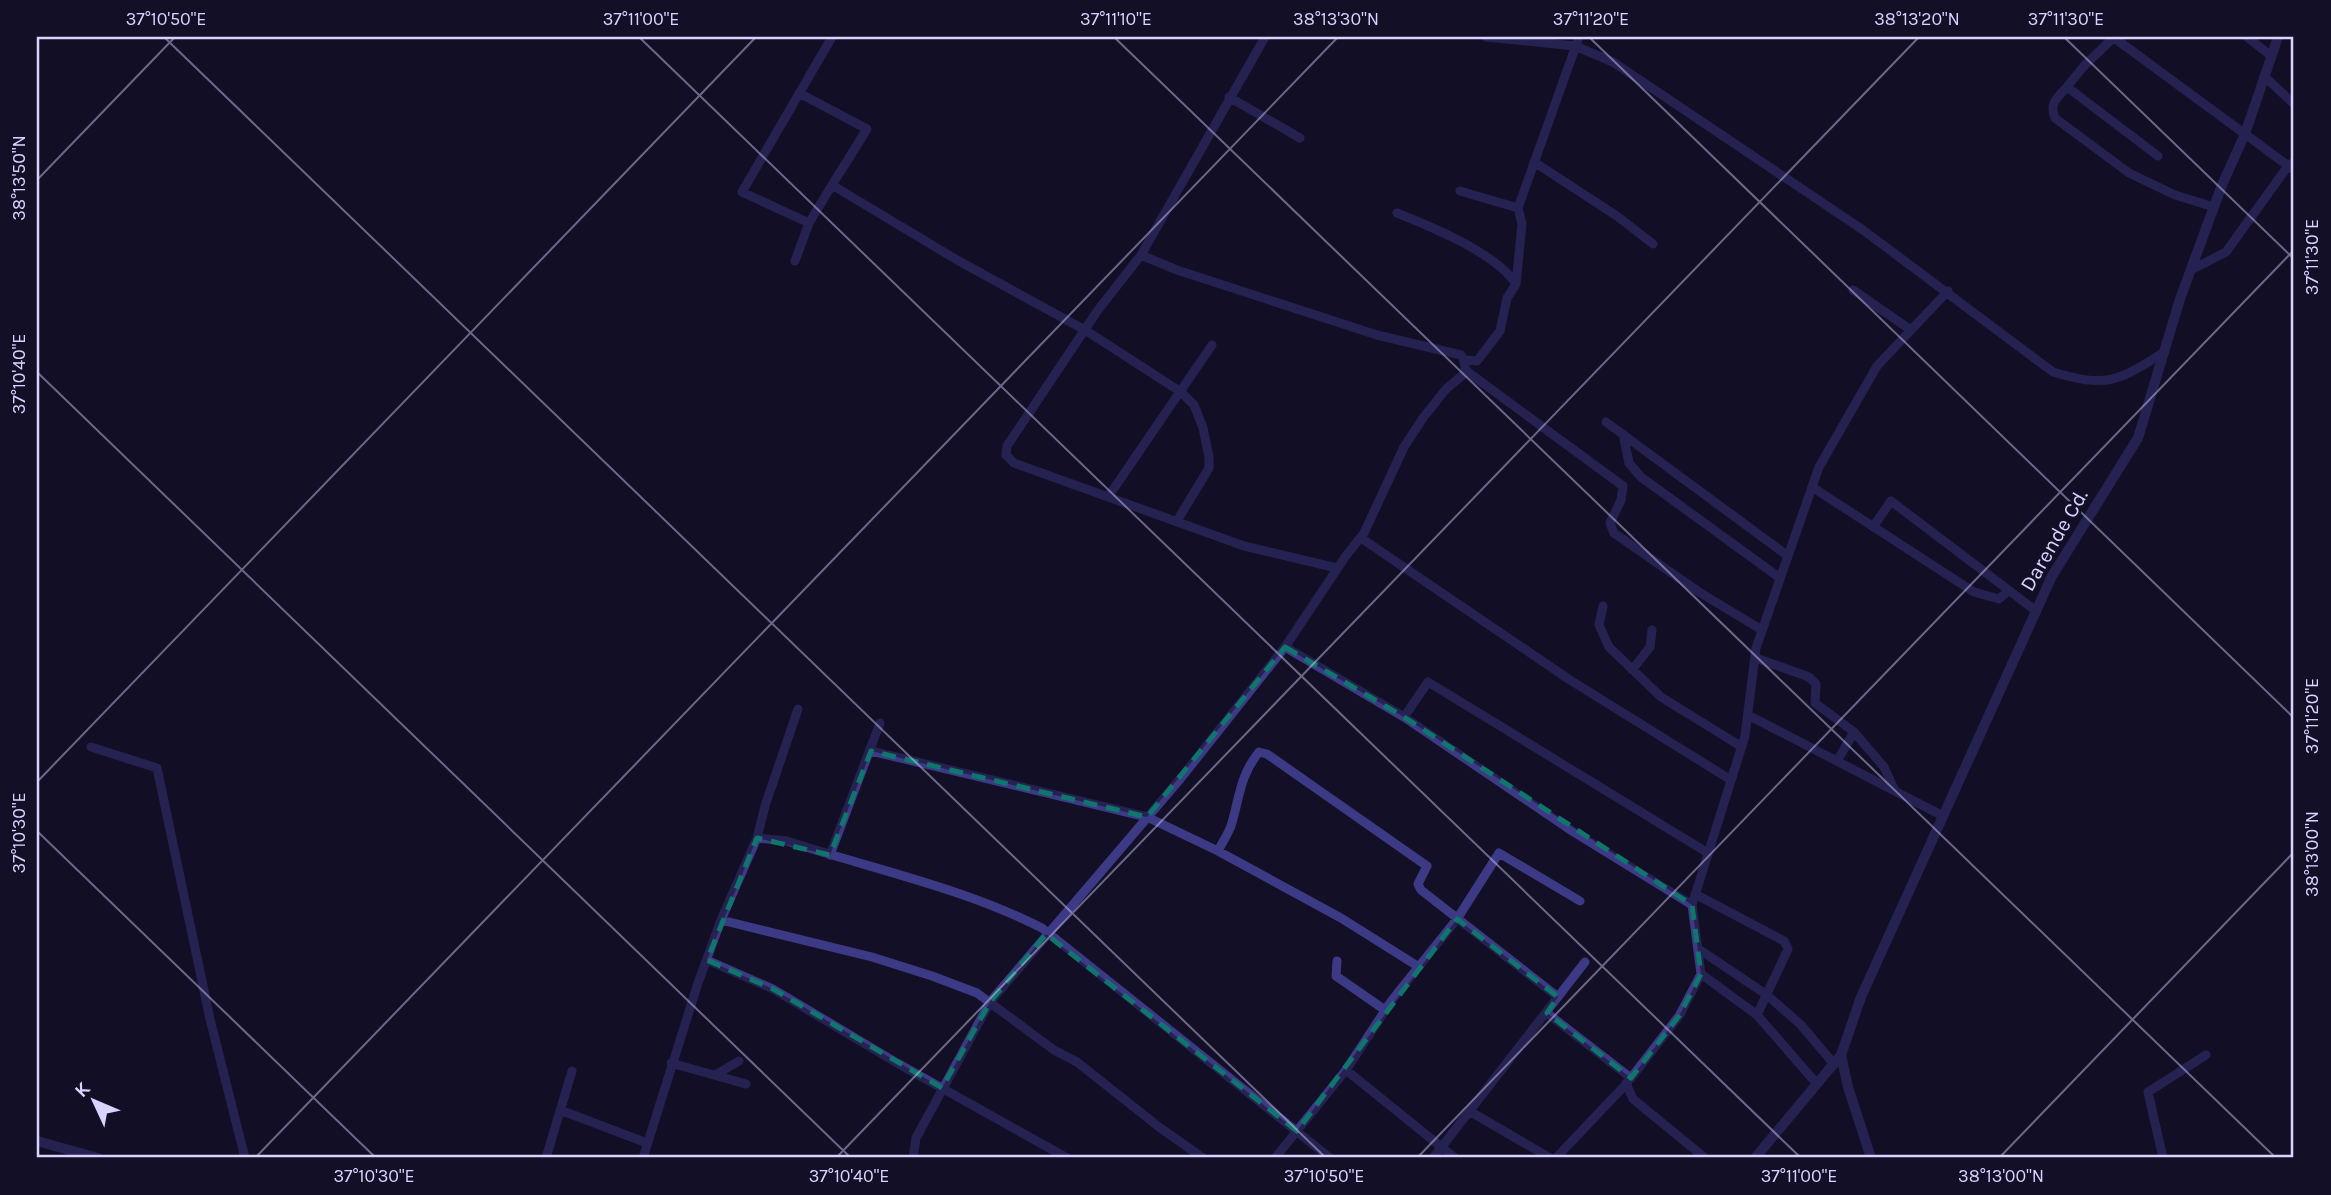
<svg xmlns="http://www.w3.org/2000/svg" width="2331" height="1195" font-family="Karla,sans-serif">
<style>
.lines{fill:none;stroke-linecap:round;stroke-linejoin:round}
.minor{stroke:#3d3a85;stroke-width:9}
.tertiary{stroke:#3d3a85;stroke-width:10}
.marked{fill:none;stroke:#0f766e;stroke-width:5;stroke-dasharray:14 9;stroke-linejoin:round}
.ticks{fill:none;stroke:#d9d4ff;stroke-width:2;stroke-opacity:0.45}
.labels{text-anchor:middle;stroke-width:6;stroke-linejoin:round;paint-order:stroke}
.street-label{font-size:21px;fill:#d9d4ff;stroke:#130f26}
.neatline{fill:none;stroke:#d9d4ff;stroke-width:2.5}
.ticks-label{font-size:18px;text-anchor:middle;fill:#d9d4ff}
</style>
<rect width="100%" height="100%" fill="#130f26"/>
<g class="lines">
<path class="minor" d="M1265 37 1141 255 1098 310 1007 446 1006 455 1014 463 1244 546 1337 568
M1486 37 1575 46 1613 62 1863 230 2053 372C2106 388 2118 382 2164 352
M2113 37 2294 170
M2114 37 2083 67 2067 87 2158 156
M2247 37 2270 55
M2264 76 2294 104
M2067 87C2057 98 2049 103 2055 118L2129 173 2175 195 2214 207
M799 93 867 129 832 185 957 260 1085 330 1181 392 1194 405 1203 428 1209 457V468L1177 521
M1229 97 1300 138
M1534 162 1617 216 1653 244
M1460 191 1518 208
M1397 213C1432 227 1496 253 1516 284
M809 223 742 192 832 37
M795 261 809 223 832 185
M2191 270 2226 252 2288 166 2294 162
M1853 290 1911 330
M1464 360 1477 361 1500 331 1507 298 1516 284 1522 224 1518 208 1579 37
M1465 370 1623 486 1621 500 1610 523 1614 533 1699 592 1762 630
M1606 422 1788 556
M1623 434 1629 463 1641 477 1780 578
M1812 487 1974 592 1999 599 2008 591
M1108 497 1212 345
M1873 527 1891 501 2036 611
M1361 538 1570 680 1731 780
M1603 606 1599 625 1609 647 1661 697 1742 747
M1285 647 1404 717 1572 831 1692 905
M1756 658 1809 677 1816 684 1815 703 1854 732 1837 761
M1632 670 1650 647 1652 630
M1748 715 1943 816
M1404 717 1428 682 1708 853
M1854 732 1884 767 1895 791
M91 747 157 768 210 1019 245 1158
M871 751 1147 817 1218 851 1341 918 1419 967
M757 838 765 806 798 709
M1218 851C1222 843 1228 834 1231 826 1240 797 1239 777 1259 752L1267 754 1427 866 1418 884 1421 890 1558 997
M830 855 880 723
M1695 894 1784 941 1788 949 1757 1015
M721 920 872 957 932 976 977 993 1054 1050 1077 1062 1159 1127 1203 1158
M1700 950 1767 995 1801 1025 1834 1064
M707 960 773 989 897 1063 1067 1158
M1337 961 1336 976 1385 1010
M1701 974 1757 1015 1817 1084
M1547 1013 1631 1078 1679 1016 1701 974 1692 905 1745 736 1756 648 1819 467 1877 366 1948 291
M671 1063 746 1084
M1346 1070 1455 1158
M717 1074 739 1061
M1626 1083 1633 1099 1705 1158
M560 1110 647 1143
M1471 1112 1550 1158
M546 1158 572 1071
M643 1158 698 983 721 920 757 838 787 841C872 869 961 887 1042 928L1330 1158
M913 1158 916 1138 990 1002 1181 778 1285 647 1345 557 1364 533 1404 447 1423 418 1446 389 1464 374C1466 368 1465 361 1461 355L1377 335 1177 270 1141 255
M1275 1158 1346 1070 1392 1000 1457 919 1499 853 1580 901
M1433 1158 1585 962
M1556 1158 1628 1082
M2163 1158 2148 1092 2206 1055"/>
<path class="tertiary" d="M1841 1055 1848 1087 1871 1158
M37 1141 98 1158
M1755 1158 1841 1055 1861 997 2052 576 2138 438 2180 299 2222 185 2245 134 2278 37"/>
</g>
<path d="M0 0H2331V1195H0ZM1285 647 1404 717 1692 905 1701 974 1679 1016 1631 1078 1547 1013 1558 997 1457 919 1297 1131 1046 934 990 1002 942 1088 773 989 707 960 757 838 830 855 871 751 1147 817Z" fill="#130f26" fill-opacity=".55" fill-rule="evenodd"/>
<path class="marked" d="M1285 647 1404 717 1692 905 1701 974 1679 1016 1631 1078 1547 1013 1558 997 1457 919 1297 1131 1046 934 990 1002 942 1088 773 989 707 960 757 838 830 855 871 751 1147 817Z"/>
<path class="ticks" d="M164 37 1326 1158M639 37 1801 1158M1114 37 2276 1158M1589 37 2294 718M2064 37 2294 259M37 180 175 37M37 372 851 1158M37 782 756 37M37 831 376 1158M255 1158 1338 37M836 1158 1919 37M1417 1158 2294 250M1999 1158 2294 852"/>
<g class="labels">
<g class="street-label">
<text transform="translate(2054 540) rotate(-60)" y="7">Darende Cd.</text>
</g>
</g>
<rect width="2331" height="1195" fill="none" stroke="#130f26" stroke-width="77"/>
<g transform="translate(94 1101) rotate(314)" stroke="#130f26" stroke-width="5" paint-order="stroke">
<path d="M0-5L12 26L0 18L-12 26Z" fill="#d9d4ff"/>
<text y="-10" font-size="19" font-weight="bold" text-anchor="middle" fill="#d9d4ff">K</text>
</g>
<rect x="38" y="38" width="2254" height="1118" class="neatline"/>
<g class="ticks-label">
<text x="166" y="25">37°10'50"E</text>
<text x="641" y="25">37°11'00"E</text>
<text x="1116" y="25">37°11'10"E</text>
<text x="1336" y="25">38°13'30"N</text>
<text x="1591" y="25">37°11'20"E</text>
<text x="1917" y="25">38°13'20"N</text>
<text x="2066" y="25">37°11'30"E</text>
<text transform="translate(19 178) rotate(-90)" y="6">38°13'50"N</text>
<text transform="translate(2312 257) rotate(-90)" y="6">37°11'30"E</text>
<text transform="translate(19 374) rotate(-90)" y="6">37°10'40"E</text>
<text transform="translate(2312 716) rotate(-90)" y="6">37°11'20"E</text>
<text transform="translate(19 833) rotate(-90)" y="6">37°10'30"E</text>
<text transform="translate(2312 854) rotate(-90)" y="6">38°13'00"N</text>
<text x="374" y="1182">37°10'30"E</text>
<text x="849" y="1182">37°10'40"E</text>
<text x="1324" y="1182">37°10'50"E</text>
<text x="1799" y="1182">37°11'00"E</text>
<text x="2001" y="1182">38°13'00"N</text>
</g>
</svg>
